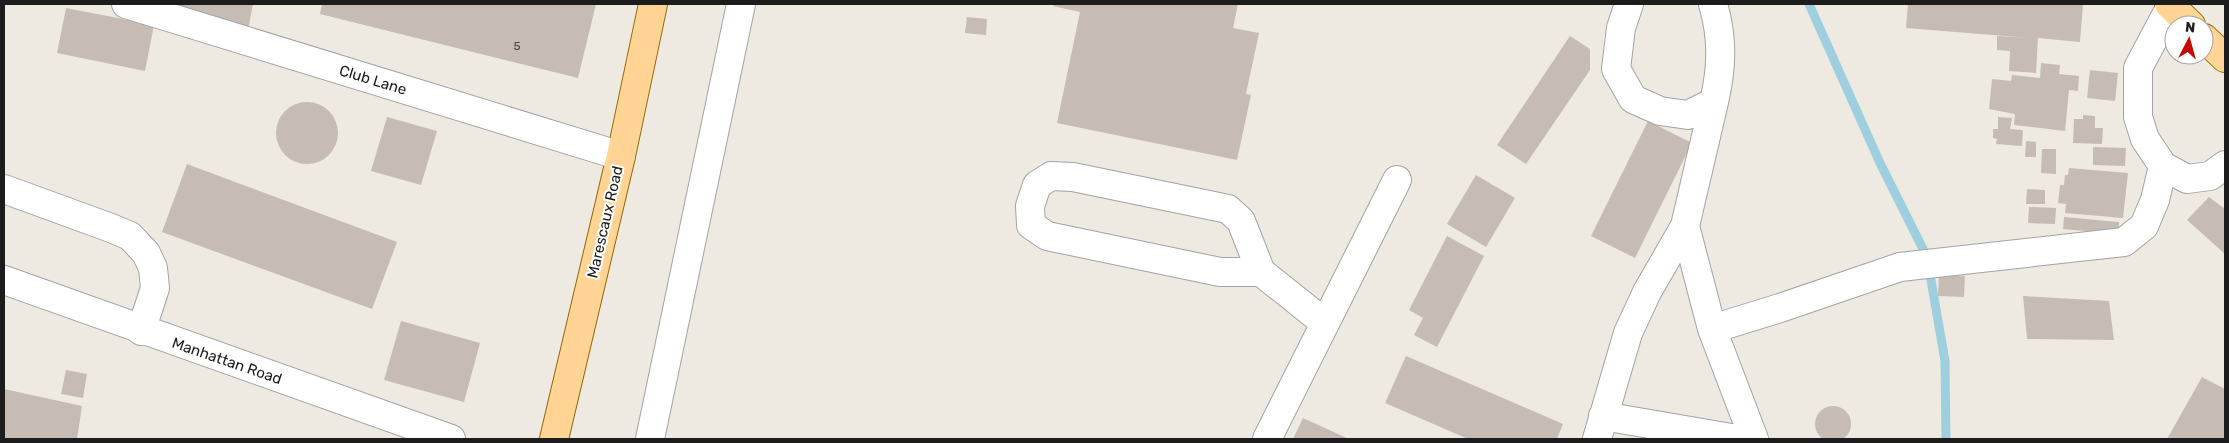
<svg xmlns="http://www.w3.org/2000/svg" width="2229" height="443" font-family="Rubik,sans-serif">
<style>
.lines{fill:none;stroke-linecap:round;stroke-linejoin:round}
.stream{stroke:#9ecfdf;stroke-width:9}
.building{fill:#c6bcb4}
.minor-casing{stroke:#a3a3a3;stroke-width:30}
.major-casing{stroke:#946700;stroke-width:30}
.minor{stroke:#fff;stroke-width:28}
.major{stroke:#ffd495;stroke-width:28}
.labels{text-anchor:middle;stroke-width:4;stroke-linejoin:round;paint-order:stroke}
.number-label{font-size:12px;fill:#464442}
.street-label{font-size:15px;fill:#1c1c1c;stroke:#fff}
</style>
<rect width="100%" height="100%" fill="#eeeae1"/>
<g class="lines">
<path class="stream" d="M1809 4 1880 163 1927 257 1945 361 1946 439"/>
</g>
<path class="building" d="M175 4H253L248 30 173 14Z
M322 4H596L578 78 320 14Z
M1054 4H1238L1233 28 1259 33 1246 94 1251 95 1237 160 1057 123 1080 12 1053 6Z
M1908 4H2083L2080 42 2038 38 2036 73 2009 71 2010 51 1997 50V36L2030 38 1906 28Z
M66 8 154 25 145 71 57 53Z
M967 17 987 19 986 35 965 33Z
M1570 36 1590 49V70L1526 164 1497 145Z
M2041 63 2060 65 2059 74 2079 76 2078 91 2069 90 2065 131 2014 125 2015 114 1989 109 1992 79 2011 81 2012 75 2040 78Z
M2090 70 2118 73 2115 101 2087 98Z
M276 133a31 31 0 1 1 62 0a31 31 0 1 1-62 0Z
M2083 115 2095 116V128H2103L2102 144 2073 143 2074 119H2083Z
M387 117 437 131 421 185 371 171Z
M1998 117 2012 118 2010 129 2023 130 2022 146 1996 144 1997 139 1993 138V129H1998Z
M1648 121 1692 143 1635 258 1591 236Z
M2026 141 2036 142V157H2025Z
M2093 147 2126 148 2125 166 2093 165Z
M2042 149H2056V174L2041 173Z
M187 164 397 242 372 309 162 232Z
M2069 168 2128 173 2123 218 2065 213 2066 204 2058 203 2060 185H2064L2065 175H2068Z
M1476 175 1515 198 1486 247 1447 224Z
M2027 189 2045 190V204H2026Z
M2209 197 2225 209V254L2187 220Z
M2029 207 2056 208 2055 224 2028 223Z
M2064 217 2119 222V234L2063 229Z
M1447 236 1484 256 1437 347 1414 335 1423 318 1409 310Z
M1939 275 1965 276 1964 297 1938 296Z
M2023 296 2109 301 2114 340 2027 339Z
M401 321 480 343 464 402 384 380Z
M1406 356 1563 424 1557 439H1468L1385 403Z
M66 370 87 374 83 398 61 394Z
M2202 377 2225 389 2224 439H2167Z
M4 389 82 406 77 439H4Z
M1815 424a18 18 0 1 1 36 0a18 18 0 1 1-36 0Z
M1303 418 1349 439H1293Z"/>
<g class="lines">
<g class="minor-casing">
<path id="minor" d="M126 4 621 156
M1629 4 1621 28 1616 69 1633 99 1660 111 1688 115 1714 102C1722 68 1723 38 1713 4
M2171 6 2138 68V117L2145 139 2163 166 2187 179 2210 176 2225 165
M4 189 111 228 130 236 146 253 153 268 155 288 141 331
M1685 226 1712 329 1754 439
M1261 272H1220L1047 236 1031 225 1030 206 1037 185 1051 176 1073 177 1228 209 1241 221 1261 272 1325 323
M4 280 451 439
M1712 329 1780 308 1900 267 2124 242 2144 226 2155 200 2163 166
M1603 416 1737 439
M650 439 741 4
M1267 439 1397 180
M1597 439 1628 333 1647 292 1685 226 1714 102"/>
</g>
<g class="major-casing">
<path id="major" d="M2169 4 2191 25
M2204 38 2225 58
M554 439 621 156 653 4"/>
</g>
<use href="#minor" class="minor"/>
<use href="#major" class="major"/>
</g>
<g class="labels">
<g class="number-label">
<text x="517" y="50">5</text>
</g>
<g class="street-label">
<text transform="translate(373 80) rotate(17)" y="5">Club Lane</text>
<text transform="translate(605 222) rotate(-77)" y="5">Marescaux Road</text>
<text transform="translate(227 361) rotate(19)" y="5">Manhattan Road</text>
</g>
</g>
<rect width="2229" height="443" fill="none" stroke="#1c1c1c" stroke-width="10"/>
<g transform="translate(2189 40) rotate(6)"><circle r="24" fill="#ffffff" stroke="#a4a4a4"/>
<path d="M0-4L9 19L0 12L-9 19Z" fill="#c80500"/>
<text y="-8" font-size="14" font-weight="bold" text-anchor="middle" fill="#1c1c1c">N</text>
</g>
</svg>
